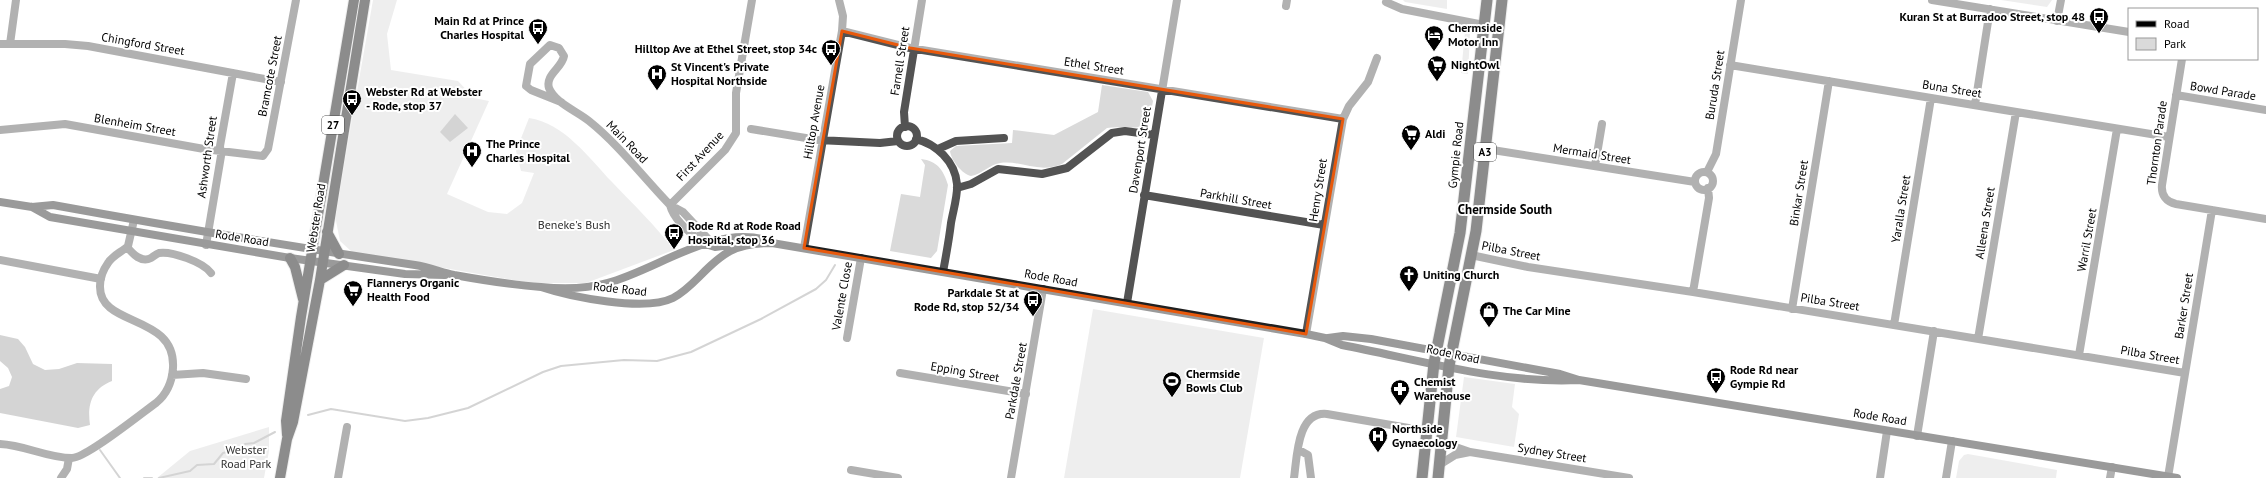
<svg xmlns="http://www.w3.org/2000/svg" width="2266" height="478" font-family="'PT Sans',sans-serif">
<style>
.green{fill:#dadada}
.water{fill:#a1a1a1}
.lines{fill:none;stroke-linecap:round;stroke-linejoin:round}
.stream{stroke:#a1a1a1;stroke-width:2}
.primary-casing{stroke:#dbdbdb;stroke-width:12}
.trunk-casing{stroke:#dbdbdb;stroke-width:13}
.minor{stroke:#535353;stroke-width:8}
.secondary{stroke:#202020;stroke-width:8}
.primary{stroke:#000;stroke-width:10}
.trunk{stroke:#000;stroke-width:11}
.marked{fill:none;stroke:#e8590c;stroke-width:3;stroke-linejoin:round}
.labels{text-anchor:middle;stroke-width:4;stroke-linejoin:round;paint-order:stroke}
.shield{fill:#fff;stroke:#4c4c4c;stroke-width:1}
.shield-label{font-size:11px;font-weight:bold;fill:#000}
.poi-label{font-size:12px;font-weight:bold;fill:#000;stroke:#fff;text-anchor:start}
.street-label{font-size:12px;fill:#000;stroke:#fff}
.park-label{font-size:12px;fill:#313131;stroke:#fff}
.neighbourhood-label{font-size:13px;font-weight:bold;fill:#000;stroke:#fff}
</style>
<rect width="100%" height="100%" fill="#fff"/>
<path class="green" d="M373 0H397L387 34 391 70 458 81 474 98 489 101 447 194 488 212 507 214 522 203 534 173 521 171 516 151 529 118C564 123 589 158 612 182 633 204 655 225 674 250L586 283H530L352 252 340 241 335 216Z
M1403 0H1447V9L1405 2Z
M2001 0H2052L2047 7Z
M1465 32 1470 34 1468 74 1461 73Z
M1102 85 1148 92 1153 101 1149 122C1139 132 1121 125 1107 128L1062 164C1038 174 1022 160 1000 163 989 165 982 174 971 176 962 174 951 160 950 151L956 146 1012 143 1013 130 1054 135 1098 112Z
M921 159C937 161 943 169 948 185L937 251 931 258 890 251 901 194 920 197 925 165Z
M1093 309 1264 338 1240 478H1064Z
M1464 377 1515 384 1512 407 1519 414 1514 447 1456 437Z
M269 427V451L264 478H157L190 451Z
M1968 454 2057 470 2056 478H1956L1959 461 1964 455Z"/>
<path class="water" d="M455 114 468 128 450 142 440 132Z
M0 335 18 339 25 347 33 364 45 370 59 369 77 363 112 364V381C92 389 87 404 90 425L78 428 0 413V389L9 386 12 377 8 368 0 361Z"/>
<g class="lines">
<path class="stream" d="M308 415 331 409 405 421 428 418 468 408 543 372 561 366 624 360 657 361 691 352 761 319 816 289 826 280 835 265
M100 450 120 478
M144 478H152
M159 478 190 471 197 465 214 464 223 453 235 450 245 444 254 443 275 432"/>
<g class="primary-casing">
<path id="primary" d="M327 232 339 254
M290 258 295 267 303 299
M320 280 344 265
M287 435 286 421 301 317 354 0
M280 478 287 439 293 422 320 280 365 0"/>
</g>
<g class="trunk-casing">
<path id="trunk" d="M1422 478 1434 363 1460 233 1487 0
M1438 478 1449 366 1476 231 1502 0"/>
</g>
<path class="minor" d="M1932 0 2129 32
M1386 2 1402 9 1484 25
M1286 6 1287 0
M2057 21 2061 0
M842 31 910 48 1343 119
M0 44H65L88 46 281 82
M10 44 16 0
M2182 59 2162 185C2161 195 2166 202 2176 204L2266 219
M1730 65 2169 137
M2176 95 2266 110
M561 102 531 90 526 86 530 64 550 45 559 48 564 56C562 68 545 75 549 88 555 103 577 111 589 121 619 145 643 177 670 205L683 212 711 242
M1975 105 1990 9
M897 136a10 10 0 1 1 20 0a10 10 0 1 1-20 0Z
M905 127 904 112 922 0
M751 129 818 140 880 143 898 141
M0 130 65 124 204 149 263 156 268 149 296 0
M916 139C936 144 955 161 957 184 958 196 953 211 951 223 949 240 946 256 943 272
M938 149 956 141 1004 138
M1486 149 1695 182
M1595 166 1602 124
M1707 172 1716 154 1741 0
M1695 181a9 9 0 1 1 18 0a9 9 0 1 1-18 0Z
M957 188 971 184 998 169 1042 174 1067 168 1112 133 1125 131 1154 135
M1144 195 1324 225
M670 205 725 150 736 133V93L752 0
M670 205C674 221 692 235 705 244
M206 245 221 156 220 146 233 73
M127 247C133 254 141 263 151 258 154 256 156 254 159 253 172 251 203 262 211 273
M804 248 842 31 843 16 839 0
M1471 255 1528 267 1693 292 2185 373
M0 260 101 279
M1693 292 1709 198 1708 188
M1127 303 1177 0
M1792 309 1829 81
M1894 325 1931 98
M1306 334 1343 119 1349 106 1368 82 1377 58
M847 338 861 258
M1978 339 2016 112
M2079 355 2117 129
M900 373 1026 394
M172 375 203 373 246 379
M1917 436 1934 331
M1441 442 1470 452 1629 478
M0 444C25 445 47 458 72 458 86 458 142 413 156 403 167 394 172 382 173 368 176 313 99 328 100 286 100 278 103 270 108 263 113 255 122 252 128 246L134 220
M1299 450 1308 455 1311 478
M1439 465 1455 455 1470 452
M851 470 898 478
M2168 477 2212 210
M61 478 67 469 69 458
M338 478 347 427
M1011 478 1043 289
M1294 478C1297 457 1297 411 1327 414L1426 431
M1880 478 1887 431
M1946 478 1952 441
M2110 478 2112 467"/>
<path class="secondary" d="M0 202 32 207 53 205C174 227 294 247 415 265 428 267 441 272 454 275 482 280 512 285 541 287 562 289 586 289 607 283 657 270 712 225 766 240
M32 207 50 217 290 258 405 274 445 275
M705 244 715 247 737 244
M541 287C571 297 645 312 673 298 683 293 691 285 699 277 723 252 736 243 772 243L1306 334 1325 338 1342 345C1420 360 1500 384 1579 380
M1328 338 1343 336 1371 339 1560 374 1579 380 2177 478"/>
<use href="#primary" class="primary"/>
<use href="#trunk" class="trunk"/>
</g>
<path d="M0 0H2266V478H0ZM842 31 910 48 1343 119 1306 334 804 248Z" fill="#fff" fill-opacity=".55" fill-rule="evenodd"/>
<path class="marked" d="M842 31 910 48 1343 119 1306 334 804 248Z"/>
<defs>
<g id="bus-pin" transform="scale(1)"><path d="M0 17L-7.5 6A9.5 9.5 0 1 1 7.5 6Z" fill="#000" stroke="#fff"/><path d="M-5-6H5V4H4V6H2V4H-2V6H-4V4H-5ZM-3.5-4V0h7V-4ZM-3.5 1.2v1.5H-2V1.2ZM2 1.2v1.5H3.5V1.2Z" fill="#fff"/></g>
<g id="hotel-pin" transform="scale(1)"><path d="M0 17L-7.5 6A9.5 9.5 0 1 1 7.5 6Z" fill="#000" stroke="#fff"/><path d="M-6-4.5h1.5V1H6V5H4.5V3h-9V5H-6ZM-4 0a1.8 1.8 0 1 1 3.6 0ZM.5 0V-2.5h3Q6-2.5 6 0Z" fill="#fff"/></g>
<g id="supermarket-pin" transform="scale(1)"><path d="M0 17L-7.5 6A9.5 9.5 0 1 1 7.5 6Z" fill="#000" stroke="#fff"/><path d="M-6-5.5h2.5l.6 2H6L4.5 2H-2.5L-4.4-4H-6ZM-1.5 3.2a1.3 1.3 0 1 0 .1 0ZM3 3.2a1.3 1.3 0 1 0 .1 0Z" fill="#fff"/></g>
<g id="hospital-pin" transform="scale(1)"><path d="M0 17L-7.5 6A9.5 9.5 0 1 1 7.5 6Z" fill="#000" stroke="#fff"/><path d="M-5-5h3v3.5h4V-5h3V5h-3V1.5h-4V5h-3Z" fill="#fff"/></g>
<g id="church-pin" transform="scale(1)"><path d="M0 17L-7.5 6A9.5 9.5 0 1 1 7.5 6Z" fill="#000" stroke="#fff"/><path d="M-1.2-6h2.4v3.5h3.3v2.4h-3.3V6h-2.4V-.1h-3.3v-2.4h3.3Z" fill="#fff"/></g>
<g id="shop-pin" transform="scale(1)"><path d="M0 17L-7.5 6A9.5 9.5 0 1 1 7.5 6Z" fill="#000" stroke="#fff"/><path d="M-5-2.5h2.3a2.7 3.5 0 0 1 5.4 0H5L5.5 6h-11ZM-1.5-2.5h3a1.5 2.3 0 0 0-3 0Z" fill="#fff"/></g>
<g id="stadium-pin" transform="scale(1)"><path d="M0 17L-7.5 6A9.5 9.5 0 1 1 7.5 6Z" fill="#000" stroke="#fff"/><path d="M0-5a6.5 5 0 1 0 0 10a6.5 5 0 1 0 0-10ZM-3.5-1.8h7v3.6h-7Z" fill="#fff"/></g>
<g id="pharmacy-pin" transform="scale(1)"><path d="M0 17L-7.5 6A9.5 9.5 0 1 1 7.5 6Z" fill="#000" stroke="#fff"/><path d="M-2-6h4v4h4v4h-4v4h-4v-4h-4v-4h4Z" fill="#fff"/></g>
</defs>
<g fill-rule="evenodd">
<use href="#bus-pin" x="2099" y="17"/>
<use href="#bus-pin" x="538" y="28"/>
<use href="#hotel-pin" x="1434" y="35"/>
<use href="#bus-pin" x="831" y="49"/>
<use href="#supermarket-pin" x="1437" y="65"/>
<use href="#hospital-pin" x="657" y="74"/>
<use href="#bus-pin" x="352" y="99"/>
<use href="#supermarket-pin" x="1411" y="134"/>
<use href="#hospital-pin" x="472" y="151"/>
<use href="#bus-pin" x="674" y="233"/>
<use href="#church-pin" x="1409" y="275"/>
<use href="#supermarket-pin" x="353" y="290"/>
<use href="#bus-pin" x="1033" y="300"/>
<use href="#shop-pin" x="1489" y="311"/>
<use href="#bus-pin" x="1716" y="377"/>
<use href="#stadium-pin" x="1172" y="381"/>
<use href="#pharmacy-pin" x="1400" y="389"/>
<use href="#hospital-pin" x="1378" y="436"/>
</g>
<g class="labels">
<g class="shield">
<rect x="322" y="116" width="22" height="18" rx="3"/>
<rect x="1474" y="143" width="22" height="18" rx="3"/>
</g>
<g class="shield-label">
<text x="333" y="129">27</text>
<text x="1485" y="156">A3</text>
</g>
<g class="poi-label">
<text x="2085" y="21" text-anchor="end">Kuran St at Burradoo Street, stop 48</text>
<text x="524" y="25" text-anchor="end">Main Rd at Prince<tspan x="524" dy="14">Charles Hospital</tspan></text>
<text x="1448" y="32">Chermside<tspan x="1448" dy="14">Motor Inn</tspan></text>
<text x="817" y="53" text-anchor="end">Hilltop Ave at Ethel Street, stop 34c</text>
<text x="1451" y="69">NightOwl</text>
<text x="671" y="71">St Vincent's Private<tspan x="671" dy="14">Hospital Northside</tspan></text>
<text x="366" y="96">Webster Rd at Webster<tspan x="366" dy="14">- Rode, stop 37</tspan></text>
<text x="1425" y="138">Aldi</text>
<text x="486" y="148">The Prince<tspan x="486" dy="14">Charles Hospital</tspan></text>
<text x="688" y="230">Rode Rd at Rode Road<tspan x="688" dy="14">Hospital, stop 36</tspan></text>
<text x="1423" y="279">Uniting Church</text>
<text x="367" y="287">Flannerys Organic<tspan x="367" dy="14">Health Food</tspan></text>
<text x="1019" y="297" text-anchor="end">Parkdale St at<tspan x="1019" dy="14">Rode Rd, stop 52/34</tspan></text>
<text x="1503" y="315">The Car Mine</text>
<text x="1730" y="374">Rode Rd near<tspan x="1730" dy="14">Gympie Rd</tspan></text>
<text x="1186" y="378">Chermside<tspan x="1186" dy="14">Bowls Club</tspan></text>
<text x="1414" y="386">Chemist<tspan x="1414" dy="14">Warehouse</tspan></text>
<text x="1392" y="433">Northside<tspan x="1392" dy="14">Gynaecology</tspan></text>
</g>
<g class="street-label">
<text transform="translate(143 44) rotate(10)" y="4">Chingford Street</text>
<text transform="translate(900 61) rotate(-81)" y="4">Farnell Street</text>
<text transform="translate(1094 66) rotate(9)" y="4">Ethel Street</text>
<text transform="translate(270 76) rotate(-79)" y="4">Bramcote Street</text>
<text transform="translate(1715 85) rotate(-81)" y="4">Buruda Street</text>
<text transform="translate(1952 89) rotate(9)" y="4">Buna Street</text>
<text transform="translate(2223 91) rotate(9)" y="4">Bowd Parade</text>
<text transform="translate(814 122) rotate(-80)" y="4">Hilltop Avenue</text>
<text transform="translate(135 125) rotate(10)" y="4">Blenheim Street</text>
<text transform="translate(627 142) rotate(46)" y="4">Main Road</text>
<text transform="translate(2157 143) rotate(-82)" y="4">Thornton Parade</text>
<text transform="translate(1140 150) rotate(-81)" y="4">Davenport Street</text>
<text transform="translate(1592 154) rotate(9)" y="4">Mermaid Street</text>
<text transform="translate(1456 155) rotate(-84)" y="4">Gympie Road</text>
<text transform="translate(700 156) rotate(-47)" y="4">First Avenue</text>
<text transform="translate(207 157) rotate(-82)" y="4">Ashworth Street</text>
<text transform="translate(1318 190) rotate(-81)" y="4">Henry Street</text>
<text transform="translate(1799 193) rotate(-81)" y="4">Binkar Street</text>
<text transform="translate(1236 199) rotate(10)" y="4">Parkhill Street</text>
<text transform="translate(1901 209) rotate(-81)" y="4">Yaralla Street</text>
<text transform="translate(316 218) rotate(-81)" y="4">Webster Road</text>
<text transform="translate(1985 223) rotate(-81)" y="4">Alleena Street</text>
<text transform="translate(242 238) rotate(9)" y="4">Rode Road</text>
<text transform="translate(2087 240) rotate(-80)" y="4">Warril Street</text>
<text transform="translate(1511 251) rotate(11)" y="4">Pilba Street</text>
<text transform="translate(1051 278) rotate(10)" y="4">Rode Road</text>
<text transform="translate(620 289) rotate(6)" y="4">Rode Road</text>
<text transform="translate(842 296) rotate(-80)" y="4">Valente Close</text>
<text transform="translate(1830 302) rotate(9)" y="4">Pilba Street</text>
<text transform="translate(2184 306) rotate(-81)" y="4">Barker Street</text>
<text transform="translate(1453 354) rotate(12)" y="4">Rode Road</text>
<text transform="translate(2150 355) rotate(10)" y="4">Pilba Street</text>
<text transform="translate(965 372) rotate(10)" y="4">Epping Street</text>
<text transform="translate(1016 381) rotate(-80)" y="4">Parkdale Street</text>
<text transform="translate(1880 417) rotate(9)" y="4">Rode Road</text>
<text transform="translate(1552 453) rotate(9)" y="4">Sydney Street</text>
</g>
<g class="park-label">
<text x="574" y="229">Beneke's Bush</text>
<text x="246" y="454">Webster<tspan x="246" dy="14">Road Park</tspan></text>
</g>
<g class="neighbourhood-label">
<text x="1505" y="214">Chermside South</text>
</g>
</g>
<rect x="2128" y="8" width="130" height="52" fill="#ffffff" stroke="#999999"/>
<rect x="2136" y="21" width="20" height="6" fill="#000000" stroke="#999999"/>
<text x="2164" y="28" font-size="12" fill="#000000">Road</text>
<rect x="2136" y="38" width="20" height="12" fill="#dadada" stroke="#999999"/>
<text x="2164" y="48" font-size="12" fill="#000000">Park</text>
</svg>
